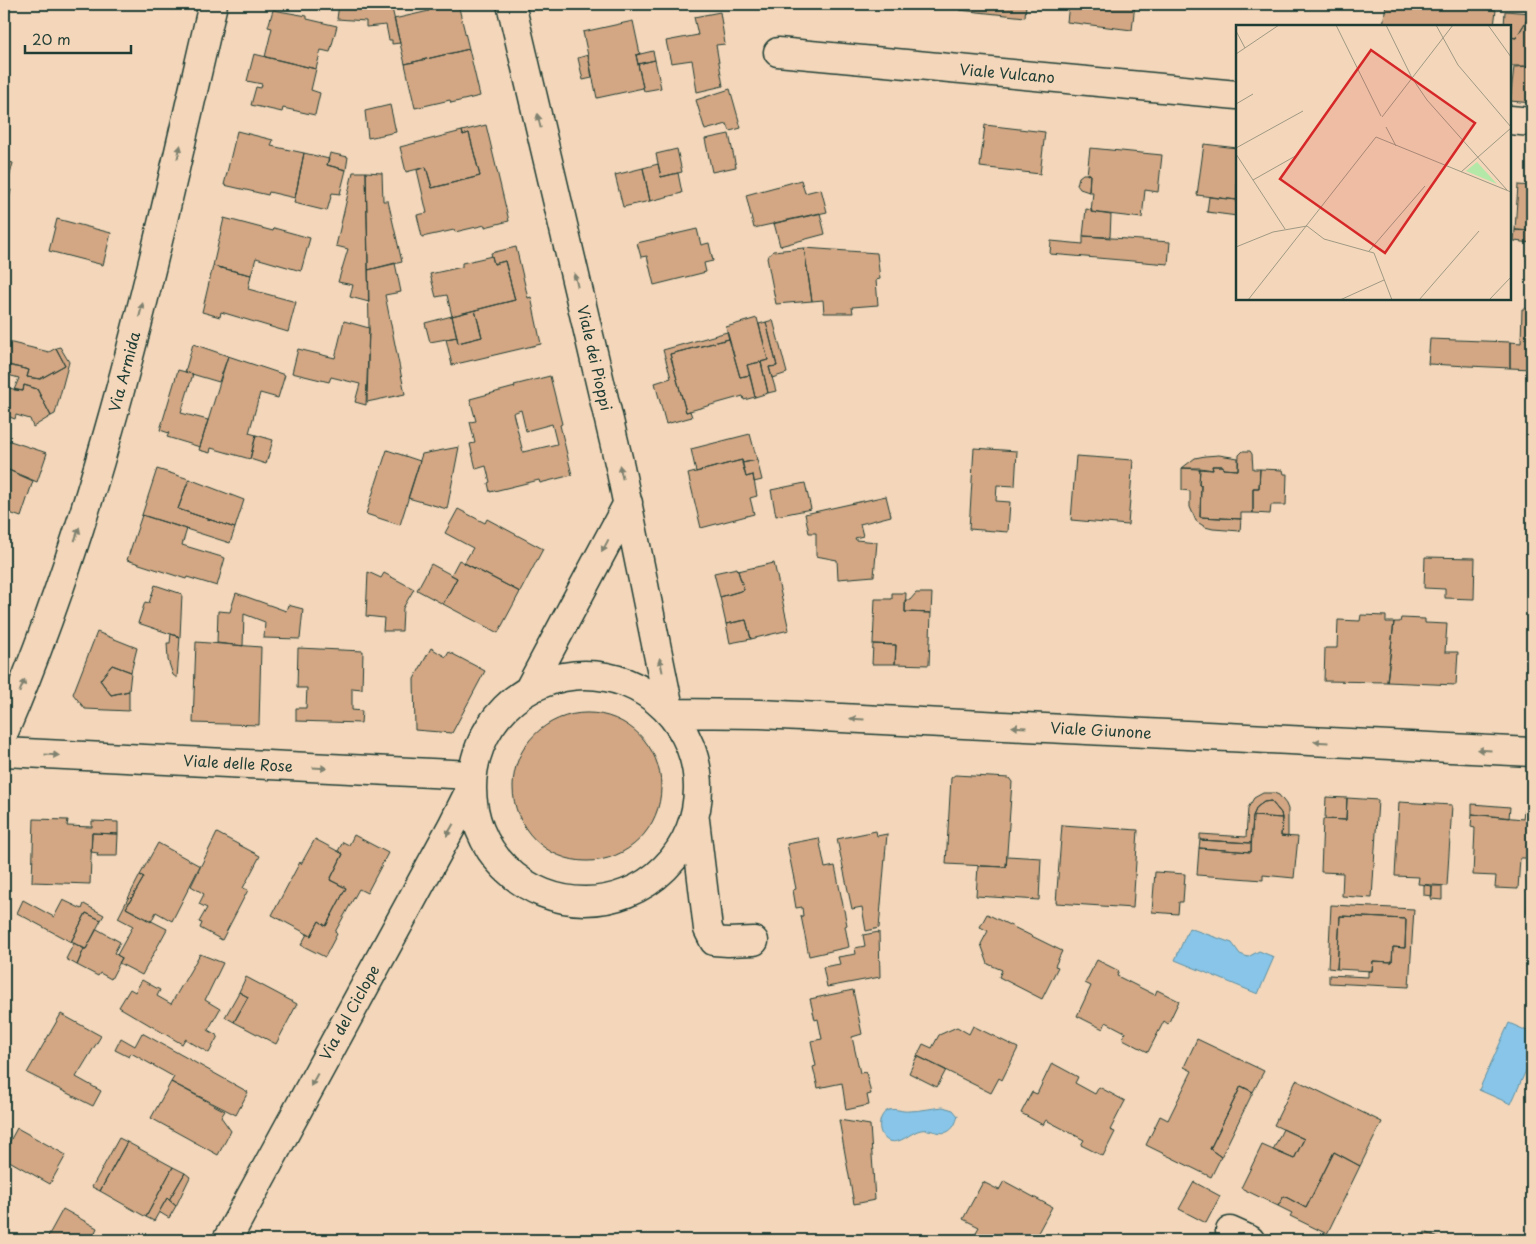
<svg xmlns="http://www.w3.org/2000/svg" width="1536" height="1244" font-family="'Playpen Sans',sans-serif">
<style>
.water{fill:#88c5e8;stroke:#5e8fa0}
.building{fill:#d3a784;stroke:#1f3d34;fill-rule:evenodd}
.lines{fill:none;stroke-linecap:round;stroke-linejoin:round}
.minor-casing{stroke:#1f3d34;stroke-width:31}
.minor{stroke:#f4d7ba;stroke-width:28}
.oneway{fill:#7f8270}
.labels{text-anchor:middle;stroke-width:4;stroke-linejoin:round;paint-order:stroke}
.street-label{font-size:15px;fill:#1f3d34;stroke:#f4d7ba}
.inset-road{fill:none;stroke:#9f9984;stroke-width:1}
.view{fill:#d62828;fill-opacity:0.15;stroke:#d62828;stroke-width:2.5}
.inset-edge{fill:none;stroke:#1f3d34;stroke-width:2.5}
</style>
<rect width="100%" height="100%" fill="#f4d7ba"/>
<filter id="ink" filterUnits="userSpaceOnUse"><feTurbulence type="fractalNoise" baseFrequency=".02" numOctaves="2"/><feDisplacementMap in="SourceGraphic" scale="10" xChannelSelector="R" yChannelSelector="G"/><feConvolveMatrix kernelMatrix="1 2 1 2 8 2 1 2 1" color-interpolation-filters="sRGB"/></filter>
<g filter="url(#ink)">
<path class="water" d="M1189 928 1232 943 1240 954 1248 957 1259 951 1274 957 1258 994 1175 960Z
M1509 1023 1532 1033V1057L1511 1104 1479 1090Z
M943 1107 953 1110 958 1116C956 1122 954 1129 947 1132 938 1135 930 1128 921 1130 910 1132 901 1145 889 1141 876 1136 877 1114 889 1110 896 1108 902 1112 909 1111 920 1111 932 1108 943 1107Z"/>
<path class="building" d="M339 4H391L400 43 392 44V40H389L386 25 366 27V21L337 19Z
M443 4H458L469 49 405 64 394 19 429 11 427 7Z
M865 4H907L906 9Z
M960 4H1026L1025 17 959 10Z
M1069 4H1135L1132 30 1067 22Z
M1386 4H1439L1496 10 1494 26H1383Z
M273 10 307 16V19L337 26 330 52 321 50 316 69 265 57 272 28 268 27Z
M1505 11 1531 13 1516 38 1510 37V26H1504Z
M1532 11V66H1510V37L1516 38Z
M720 12 725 44 716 45 723 86 697 92 692 60 671 63 666 41 698 35 694 17Z
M633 21 640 54 636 55 643 88 597 98 583 32Z
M469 49 480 96 451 103 450 100 415 108 405 64Z
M653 51 655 60 638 64 636 55Z
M254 54 316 69 311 90 320 93 315 115 283 108 282 112 251 105 256 87 261 88 262 84 247 81Z
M588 55 592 78 583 80 578 58Z
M655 60 661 88 644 91 638 64Z
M1532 66V103L1510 101 1514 67Z
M730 89 741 128 730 131 727 124 705 130 696 100Z
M390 105 396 132 368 138 365 111Z
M486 125 509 221 485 227V225L455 232 454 230 422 237 417 215 427 213 417 170 426 167 432 188 480 176 469 133 463 135 462 131Z
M985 125 1045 132 1040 174 980 167Z
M237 131 273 140 271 146 304 153 295 198 269 192 268 195 224 185Z
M462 131 463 135 469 133 480 176 432 188 426 167 406 172 400 147Z
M729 134 736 167 712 172 705 139Z
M1204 144 1237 148V200L1197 195Z
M1090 148 1162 155 1158 192 1145 190 1142 218 1091 212 1093 192H1089L1090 174 1087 175Z
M677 149 682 172 661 177 656 154Z
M304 153 329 159 327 165 346 170 340 194 332 193 327 211 294 203Z
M330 153 348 157 346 170 327 165Z
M4 161 13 163 6 190 4 189Z
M658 164 661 177 678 173 682 193 650 201 643 168Z
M643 168 650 201 623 207 615 175Z
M353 172H366L369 302 350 297 353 285 338 282 348 249 336 246Z
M366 172 382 173 383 201H388L402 262 368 270Z
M1083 174H1090L1089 192 1080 189 1077 185 1079 177Z
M801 180 805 193 821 189 827 212 754 228 746 195Z
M1518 185 1532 186V231L1515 230Z
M4 189 11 190 4 220Z
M1209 197 1237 200V216L1207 212Z
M1086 209 1092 210 1091 212 1111 215 1110 237 1083 236Z
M820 213 825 234 780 246 774 223Z
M224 218 273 231 274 228 310 238 301 271 256 258 251 275 213 266Z
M57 219 111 233 103 265 49 251Z
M697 229 701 245 709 243 713 261 704 263 706 272 654 285 647 256 641 257 637 243Z
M1515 230 1532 231V243L1514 241Z
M1083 236 1170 242 1168 264 1050 254 1051 241 1083 244Z
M516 247 528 298 531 297 541 344 452 365 446 339 457 337 458 343 482 337 475 310 515 300 505 261 494 264 491 253Z
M804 248 877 253 880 279 876 280 878 305 852 307 853 313H824L823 300 812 301Z
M804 248 812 301 776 304 767 258 773 251Z
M492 256 494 264 505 261 515 300 452 316 447 295 436 297 430 274 462 267V263Z
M395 263 401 292 385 295 405 394 367 402 369 328 368 270Z
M213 266 251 275 248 289 296 302 288 332 221 312 220 317 202 312Z
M1522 309H1532V369L1510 368V342L1521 343Z
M475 310 482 337 458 343 452 316Z
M452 316 457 337 430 342 425 323Z
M757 318 768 360 747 365 750 375 740 377 726 327Z
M773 320 787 373 772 378 769 367 777 366 766 322Z
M344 321 369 328 366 405 355 402 360 384 331 377 329 382 292 373 298 349 335 358Z
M766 322 777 366 769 367 776 391 768 393 761 362 768 360 759 324Z
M727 332 729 339 670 354 686 412 690 411 692 417 666 424 655 383 671 378 663 350Z
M729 339 740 377 750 375 755 397 744 400 743 396 686 412 670 354Z
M1430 339 1510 342V368L1428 364Z
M4 341 49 352 56 348 65 365 40 379 27 377 29 370 4 364Z
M193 344 228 356 219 382 185 372Z
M60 347 69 362 55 414 51 416 37 389 24 385 23 391 14 390 19 378 4 374V364L29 370 27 377 40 379 65 365 56 348Z
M228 356 285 375 278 398 260 393 249 433 256 435 250 459 211 448 210 453 199 450Z
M761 362 768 393 755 397 747 365Z
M178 370 193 374 181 413 208 420 200 447 167 437 169 433 160 430Z
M550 376 562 424 560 425 572 475 540 483 539 480 490 492 488 483 490 482 486 466 476 469 470 444 475 443 470 422 476 421 470 399 515 387 514 385ZM521 410 526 431 552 424 557 444 523 452 513 413Z
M24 385 37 389 51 416 33 427 30 419 16 415 15 419 4 415V387L23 391Z
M750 434 757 460 742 463V460L696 472 691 449Z
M256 435 273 440 266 464 250 459Z
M4 439 47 453 37 482 4 468Z
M459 447 447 509 408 498 422 454Z
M974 448 1017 451 1015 486 997 485 996 501 1010 502 1008 532 969 529Z
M387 450 420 461 400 525 366 514Z
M1243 451H1250L1252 454 1253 469H1260L1259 488H1253V513H1241V519L1200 517 1201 485H1199L1200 468 1213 470 1212 466H1223V469L1238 470 1239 455Z
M1219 455 1238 458V470L1223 469V466H1212L1213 470 1182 468 1195 458 1205 456Z
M1076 456 1133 460 1128 525 1071 520Z
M742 460 746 477 753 475 757 496 750 498 754 514 701 528 688 474Z
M757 460 762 480 754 482 753 475 746 477 742 463Z
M4 468 33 481 21 517 4 511Z
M1182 468H1200L1199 485H1201L1200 517 1241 519 1240 531 1213 529 1205 527 1196 521 1190 507V491L1182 490Z
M157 469 189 479 178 509 235 528 230 543 142 515Z
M1260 469 1283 470 1284 474H1287L1286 505H1271L1270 514 1253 513V488H1259Z
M189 479 244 500 235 528 178 509Z
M805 483 811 509 776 516 771 490Z
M886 496 891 516 860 524 863 536 855 538 856 540 877 542 874 576 838 579 837 560 816 556V533H809L805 514Z
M458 509 485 523 487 519 543 549 520 592 464 563 473 548 445 533Z
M142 515 187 529 182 545 225 558 217 586 187 577 186 579 127 560Z
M1425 557 1475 558 1474 599 1445 598V589L1424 588Z
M459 560 520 592 498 633 443 604 457 578 451 575Z
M774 563 789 630 751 639 746 620 726 624 720 597 744 590 738 571Z
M431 564 457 578 443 604 417 590Z
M737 568 744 590 720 597 714 573Z
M368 572 381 578 384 573 414 589 403 608 402 631H383L384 618 366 616Z
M155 585 182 594 180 637 138 623 145 602 149 603Z
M236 593 286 611 288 605 303 609 300 639 264 638 265 622 244 614 243 646 217 643 218 611 230 612Z
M892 593H906L905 612 931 613 929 665 895 664 896 645 873 644 875 599H892Z
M916 593H932L931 613 905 612V600H910Z
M1361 615 1386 616V622H1394L1387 682 1324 681 1325 648H1337L1338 620 1360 621Z
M1401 618 1425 619V623L1447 624 1445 652H1458L1456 685 1387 682 1394 622H1400Z
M746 620 751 639 730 643 726 624Z
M97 632 137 648 131 672 112 665 100 680 111 695 129 691V711L85 709 73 694Z
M171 634 180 637 177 678 173 675 168 660 167 643H170Z
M196 642 261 647 259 725 193 723Z
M873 644 896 645 895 664H872Z
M298 648 363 651 362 689 352 688V710L362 711 361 723 296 721V708H306L307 688H297Z
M431 648 446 657 449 652 485 671 452 733 415 730 414 679Z
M112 665 131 672 129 691 111 695 100 680Z
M513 787a74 74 0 1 1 148 0a74 74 0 1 1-148 0Z
M955 775 1009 778 1012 782 1006 867 946 864 951 778Z
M1263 793H1274L1279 795 1286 804 1288 809V837L1281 836 1282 818 1281 813 1271 801 1264 802 1257 807 1253 816 1251 843 1200 840V834L1246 837 1248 808 1254 798Z
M1326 797 1347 798 1346 820 1325 819Z
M1347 798 1378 800 1372 898 1342 896 1343 873 1321 872 1323 819 1346 820Z
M1271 801 1281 813 1282 818 1253 816 1257 807 1264 802Z
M1399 802 1452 805 1447 886 1418 884 1419 877 1395 876Z
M1472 804 1510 807 1509 818 1472 814Z
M1524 810H1532L1531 858H1520L1518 889 1495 888 1496 876 1473 875 1475 828 1471 827 1472 814 1523 819Z
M1253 816 1282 818 1281 836 1298 837 1294 878 1263 875V880L1197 875 1199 848 1251 852Z
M34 819 68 820 67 826 92 827V821L118 822V834L92 833 90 884 32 882Z
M1062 825 1138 830 1133 908 1056 903Z
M876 831 877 836 887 834 879 928 866 931 862 907 852 909 837 839Z
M92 833 118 834 117 856H97L98 853 91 852Z
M217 833 260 856 243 888 248 890 222 940 200 928 202 923 199 922 207 908 199 904 204 894 191 886Z
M354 835 388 853 367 893 359 889 335 932 337 934 325 957 301 945 307 934 311 936 319 921 326 926 346 888 330 880 343 854 338 851 343 842 349 845Z
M819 838 825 868 835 866 847 925 845 926 849 947 809 956 801 916H803L802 907 796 908 793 890 796 889 787 844Z
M315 839 343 854 330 880 346 888 326 926 319 921 311 936 272 915 300 862 301 864Z
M1200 840 1251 843V852L1199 848Z
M158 843 200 866 172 921 156 912 151 922 126 908 144 877 140 875Z
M1007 856 1041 858 1039 900 976 896 978 866 1006 867Z
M1155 872 1185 874 1183 902H1179L1178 914 1152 912Z
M1528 873H1532V914H1527Z
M140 875 144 877 126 908 167 929 142 975 119 963 122 958 117 955 133 926 118 918Z
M1424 885 1432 886V896L1424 895Z
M1432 886H1442V900L1431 899Z
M23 900 54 917 63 900 82 909 84 904 104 915 101 920 86 913 71 942 17 913Z
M1331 905 1414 909 1409 987 1329 983V975L1368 977V971H1372L1373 961 1392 962 1393 947 1405 948 1406 919 1340 916 1337 969 1328 968Z
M86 913 101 920 86 949 71 942Z
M987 914 1062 951 1055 966 1058 967 1042 999 999 977 1002 970 988 964 981 944 988 931 980 927Z
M1340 916 1406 919 1405 948 1393 947 1392 962 1373 961 1372 971 1337 969Z
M97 929 120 942 114 953 122 958 111 979 100 973 98 976 77 965 84 949H86Z
M879 932 880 977 827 987 823 967 840 964 838 957 856 954 855 948 865 946 863 935Z
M74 943 84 949 77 965 66 959Z
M200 954 223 963 205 1000 220 1009 208 1030 218 1036 209 1053 185 1039 182 1044 119 1007 130 989 135 992 142 980 160 990 157 996 171 1004Z
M1097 960 1119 971 1117 976 1155 995 1157 990 1179 1001 1168 1024 1164 1021 1148 1052 1123 1039 1125 1032 1106 1022 1103 1029 1077 1016 1091 986 1085 983Z
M246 977 297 1004 276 1044 234 1022 248 997 239 992Z
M853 990 862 1034 852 1037 860 1073 866 1072 871 1094 867 1095 869 1105 846 1110 842 1083 818 1088 813 1067 816 1066 811 1041 822 1039 818 1019 815 1020 810 999Z
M239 992 248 997 234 1022 225 1017Z
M61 1014 101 1036 76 1077 101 1091 93 1106 27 1073Z
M973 1026 1018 1048 1002 1080 999 1078 991 1093 917 1056 923 1044 932 1048 939 1035 957 1027 969 1034Z
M142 1033 248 1092 236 1115 171 1082 174 1077 131 1053 129 1057 115 1050 121 1038 135 1046Z
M1197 1039 1264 1071 1253 1092 1241 1086 1210 1149 1221 1157 1211 1177 1146 1145 1160 1116 1168 1120 1192 1071 1184 1067Z
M917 1056 946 1070 937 1087 909 1073Z
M1052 1063 1078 1077 1075 1083 1095 1094 1099 1087 1125 1101 1110 1130 1115 1132 1103 1156 1081 1145 1084 1140 1067 1131 1046 1120 1043 1125 1021 1113 1032 1092 1037 1094Z
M1296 1080 1382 1122 1360 1166 1334 1152 1306 1208 1284 1196 1278 1206 1241 1188 1262 1145 1294 1159 1304 1139 1274 1125Z
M171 1082 225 1111 221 1117 231 1131 218 1155 151 1118Z
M1241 1086 1253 1092 1221 1157 1210 1149Z
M839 1120 870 1125 875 1200 854 1204Z
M17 1128 66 1155 50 1184 4 1158V1152Z
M1283 1129 1304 1139 1294 1159 1273 1150Z
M119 1138 127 1142 100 1191 92 1187Z
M127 1142 173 1167 146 1217 100 1191Z
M1334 1152 1360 1166 1327 1234 1290 1216 1292 1213 1278 1206 1284 1196 1306 1208Z
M173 1167 185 1173 169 1200 167 1198 154 1221 146 1217Z
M185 1173 190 1177 176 1206 169 1200Z
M1004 1181 1052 1207 1034 1240H986L975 1234 979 1227 963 1219 983 1182 999 1190Z
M1194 1182 1220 1196 1206 1223 1179 1209Z
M167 1198 176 1206 169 1218 159 1212Z
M63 1209 97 1228 93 1237 100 1240H46Z
M1425 1232 1443 1240H1421Z"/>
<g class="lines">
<g class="minor-casing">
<path id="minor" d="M511 4 620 467 670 713 760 714 1532 752
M778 52 1237 95
M1510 120 1532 122
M472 788a113 113 0 1 1 226 0a113 113 0 1 1-226 0Z
M529 689 628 503
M4 732C104 499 156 250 213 4
M4 752 472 775
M695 820 708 929 714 941 728 942 754 941
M1230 1231 1250 1240
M227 1240 452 826 472 786"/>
</g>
<use href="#minor" class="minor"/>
</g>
<defs><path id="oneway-solid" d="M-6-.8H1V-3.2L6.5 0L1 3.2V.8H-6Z" transform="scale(1.25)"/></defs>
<g class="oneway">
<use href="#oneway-solid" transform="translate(539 121) rotate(-103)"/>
<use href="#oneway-solid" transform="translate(179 152) rotate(-77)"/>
<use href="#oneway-solid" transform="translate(576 280) rotate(-103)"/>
<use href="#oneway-solid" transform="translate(141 310) rotate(-76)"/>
<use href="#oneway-solid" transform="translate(621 472) rotate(-103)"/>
<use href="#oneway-solid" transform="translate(77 534) rotate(-71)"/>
<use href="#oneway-solid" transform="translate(605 546) rotate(118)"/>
<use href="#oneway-solid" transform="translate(661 665) rotate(-102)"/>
<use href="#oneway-solid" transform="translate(22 686) rotate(-68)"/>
<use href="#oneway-solid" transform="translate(857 719) rotate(-177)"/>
<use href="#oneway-solid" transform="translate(1019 727) rotate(-177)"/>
<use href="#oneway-solid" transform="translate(1321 742) rotate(-177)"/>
<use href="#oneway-solid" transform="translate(1484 750) rotate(-177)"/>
<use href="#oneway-solid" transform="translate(52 755) rotate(3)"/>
<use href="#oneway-solid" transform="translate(320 768) rotate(3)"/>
<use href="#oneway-solid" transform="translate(450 830) rotate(119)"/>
<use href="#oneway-solid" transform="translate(314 1080) rotate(119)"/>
</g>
</g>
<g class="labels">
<g class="street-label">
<text transform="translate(1007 74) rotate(5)" y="5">Viale Vulcano</text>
<text transform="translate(594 358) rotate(77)" y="5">Viale dei Pioppi</text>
<text transform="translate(125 372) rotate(-75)" y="5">Via Armida</text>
<text transform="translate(1101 731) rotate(3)" y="5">Viale Giunone</text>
<text transform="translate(238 764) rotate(3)" y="5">Viale delle Rose</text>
<text transform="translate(350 1013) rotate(-61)" y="5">Via del Ciclope</text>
</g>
</g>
<g transform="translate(1236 25)">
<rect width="275" height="275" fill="#f4d7ba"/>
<path d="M241 137 261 159 230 146Z" fill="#b4e8a9"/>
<path class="inset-road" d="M100 0 145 91M150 0 176 53 191 75 271 165M200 0 222 40 275 102M252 0 275 32M0 6 9 23M0 29 43 0M0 79 17 69M146 92 217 0M150 102 160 121M0 123 67 86M0 129 49 204M225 147 275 103M17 155 63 129M0 222 37 207 71 201 88 214 138 228 156 275M133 226 189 161M12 275 140 112 275 167M104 275 148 255M183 275 243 206M253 275 275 252"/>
<path class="view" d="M135 25 239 98 149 228 44 154Z"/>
<rect width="275" height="275" class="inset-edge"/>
</g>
<rect width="1536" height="1244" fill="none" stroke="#f4d7ba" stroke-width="20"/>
<rect x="10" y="10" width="1516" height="1224" fill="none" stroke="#1f3d34" stroke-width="2" filter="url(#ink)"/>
<path d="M25 45v8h106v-8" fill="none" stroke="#1f3d34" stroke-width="2.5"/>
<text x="32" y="45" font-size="15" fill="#1f3d34" stroke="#f4d7ba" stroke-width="4" paint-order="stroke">20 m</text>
</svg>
